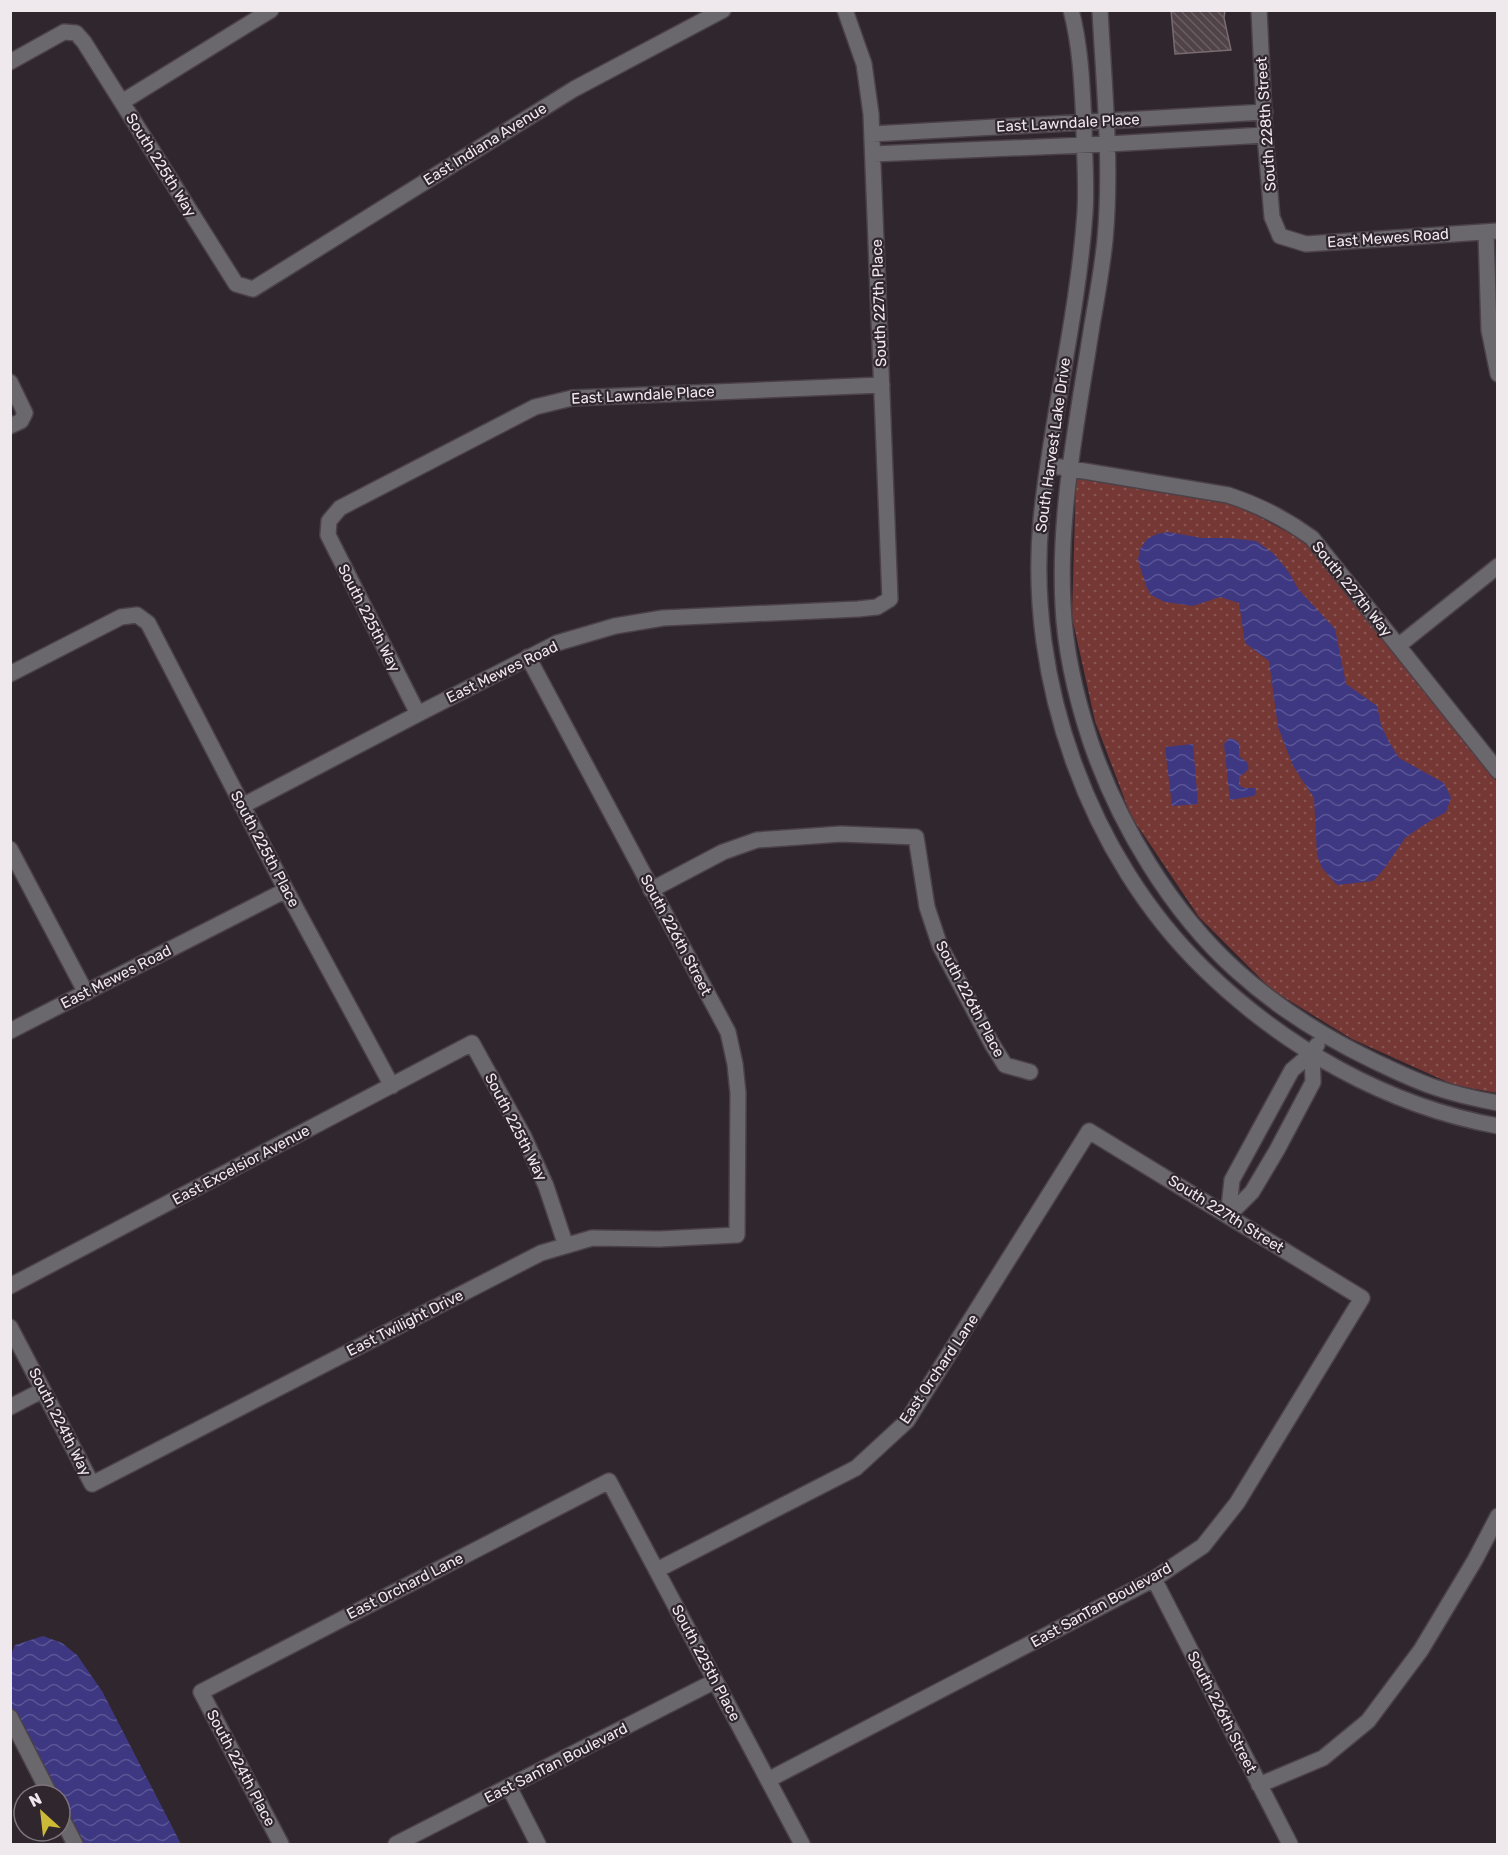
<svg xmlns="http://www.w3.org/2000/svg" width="1508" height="1855" font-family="Rubik,sans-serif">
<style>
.grass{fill:url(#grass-dots)}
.water{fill:url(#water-waves)}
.building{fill:url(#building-back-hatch);stroke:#796b6f;stroke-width:1.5}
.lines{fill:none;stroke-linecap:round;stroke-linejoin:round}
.minor-casing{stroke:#4b4149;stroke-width:18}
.minor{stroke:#6b686d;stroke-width:15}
.labels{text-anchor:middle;stroke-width:4.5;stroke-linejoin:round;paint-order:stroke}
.street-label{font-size:15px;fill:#efe9ee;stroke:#30262e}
</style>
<defs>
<pattern id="grass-dots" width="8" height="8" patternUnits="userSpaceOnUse" patternTransform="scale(1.5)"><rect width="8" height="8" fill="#753835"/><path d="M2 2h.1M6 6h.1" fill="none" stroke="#895553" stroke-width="1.8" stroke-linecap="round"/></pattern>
<pattern id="water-waves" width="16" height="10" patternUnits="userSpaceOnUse" patternTransform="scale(1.5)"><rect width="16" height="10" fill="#3e3883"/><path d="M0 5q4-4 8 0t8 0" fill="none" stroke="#5a5595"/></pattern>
<pattern id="building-back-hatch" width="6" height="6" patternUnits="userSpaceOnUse" patternTransform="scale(1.5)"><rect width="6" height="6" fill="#504347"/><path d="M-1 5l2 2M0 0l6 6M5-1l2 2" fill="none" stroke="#6a5e62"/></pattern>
</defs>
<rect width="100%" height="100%" fill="#30262e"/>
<path class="grass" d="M1076 478 1233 503 1304 541 1497 782V1093L1454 1085 1352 1039 1272 990 1199 917 1131 816 1095 721 1072 617Z"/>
<path class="water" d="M1168 532 1202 538H1228L1256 541 1274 554 1288 571 1299 590 1335 629 1346 684 1377 706 1381 725 1389 742 1399 758 1444 783 1451 798 1446 812 1422 826 1405 838 1384 869 1373 881 1337 885 1322 868 1317 855 1314 798 1293 766 1278 727 1269 661 1245 643 1239 603 1220 597 1193 606 1165 602 1151 595 1146 586 1138 560 1140 549 1147 539 1157 534Z
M1229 738 1236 740 1239 744V756C1244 761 1250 761 1248 770L1239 777V785L1244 788H1255L1256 793 1254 796 1230 800 1224 744Z
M1193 744 1198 804 1172 806 1165 747Z
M43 1636 62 1643 77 1655 102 1691 181 1844H83L60 1801V1795H57L12 1709 10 1656 15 1645Z"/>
<path class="building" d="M1171 10H1225L1224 18 1231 50 1175 54Z"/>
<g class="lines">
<g class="minor-casing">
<path id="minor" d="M1071 10C1081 48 1082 86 1084 124 1084 154 1087 183 1085 212 1078 316 1051 417 1041 520 1026 680 1089 857 1204 969 1284 1047 1387 1106 1498 1126
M1100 10C1104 87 1112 163 1105 240 1102 269 1097 297 1092 325 1078 417 1058 512 1063 605 1065 651 1076 697 1090 740 1118 823 1171 912 1237 971 1278 1008 1324 1037 1374 1061 1393 1070 1413 1080 1434 1087 1454 1094 1476 1099 1498 1103
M1259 10 1265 135 1272 217 1280 236 1306 244 1498 231
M10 62 64 32 76 33 84 42 236 284 253 289 574 89 723 10
M122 102 271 10
M872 134 1265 112
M873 154 1108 144 1265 135
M1486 232 1489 330 1498 374
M10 382 25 413 21 421 10 426
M1048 465 1228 495C1259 505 1286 519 1312 538L1498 771
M1398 646 1498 566
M10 674 121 617 137 615 148 623 286 890 392 1086
M418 714 328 535 329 521 340 508 535 407 572 398 882 385
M242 806 418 714 557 643 615 626 663 618 858 609 877 607 890 599 871 114 864 64 845 10
M10 849 86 993
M651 890 723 852 757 840 841 834 916 837 927 907 940 946 992 1044 1005 1065 1030 1072
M10 1031 286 890
M1228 1216 1232 1180 1292 1070 1312 1053 1317 1045
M1228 1216 1252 1192 1277 1150 1313 1082 1312 1053
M10 1286 472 1043 524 1137 546 1186 566 1246
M10 1327 92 1484 541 1253 592 1238 660 1239 737 1235 738 1093 735 1064 728 1032 528 657
M10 1407 43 1390
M657 1570 856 1468 907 1421 1089 1131 1362 1298 1237 1503 1203 1546 1154 1579 768 1780
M1154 1579 1290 1844
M10 1717 50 1795
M1259 1785 1323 1758 1368 1721 1421 1650 1475 1560 1498 1516
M509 1787 538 1844
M60 1815 75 1844
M281 1844 201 1692 609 1481 802 1844
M396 1844 715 1681"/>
</g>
<use href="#minor" class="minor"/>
</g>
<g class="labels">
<g class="street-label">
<text transform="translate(1068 123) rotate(-3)" y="5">East Lawndale Place</text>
<text transform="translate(1266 124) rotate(-94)" y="5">South 228th Street</text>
<text transform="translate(485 144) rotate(-32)" y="5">East Indiana Avenue</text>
<text transform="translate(161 165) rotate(58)" y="5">South 225th Way</text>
<text transform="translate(1388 238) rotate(-4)" y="5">East Mewes Road</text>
<text transform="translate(879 303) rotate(-92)" y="5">South 227th Place</text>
<text transform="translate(643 395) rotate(-3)" y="5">East Lawndale Place</text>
<text transform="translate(1053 445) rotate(-82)" y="5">South Harvest Lake Drive</text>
<text transform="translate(1352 589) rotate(51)" y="5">South 227th Way</text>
<text transform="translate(369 618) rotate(63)" y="5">South 225th Way</text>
<text transform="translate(502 672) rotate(-26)" y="5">East Mewes Road</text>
<text transform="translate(265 849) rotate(62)" y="5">South 225th Place</text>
<text transform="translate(676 935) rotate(62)" y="5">South 226th Street</text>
<text transform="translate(116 977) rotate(-27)" y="5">East Mewes Road</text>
<text transform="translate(970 999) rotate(62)" y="5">South 226th Place</text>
<text transform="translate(516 1127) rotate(63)" y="5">South 225th Way</text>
<text transform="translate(241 1165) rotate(-28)" y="5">East Excelsior Avenue</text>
<text transform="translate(1226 1214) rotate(32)" y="5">South 227th Street</text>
<text transform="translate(405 1323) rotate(-27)" y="5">East Twilight Drive</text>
<text transform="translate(939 1369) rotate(-56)" y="5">East Orchard Lane</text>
<text transform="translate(60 1422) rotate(63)" y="5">South 224th Way</text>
<text transform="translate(405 1586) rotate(-27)" y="5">East Orchard Lane</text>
<text transform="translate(1101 1605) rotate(-29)" y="5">East SanTan Boulevard</text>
<text transform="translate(706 1663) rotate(62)" y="5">South 225th Place</text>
<text transform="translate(1222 1712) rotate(63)" y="5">South 226th Street</text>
<text transform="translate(556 1763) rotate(-27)" y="5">East SanTan Boulevard</text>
<text transform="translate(241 1768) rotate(62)" y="5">South 224th Place</text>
</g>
</g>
<rect width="1508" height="1855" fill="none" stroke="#efe9ee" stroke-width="24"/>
<g transform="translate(42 1813) rotate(333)"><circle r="28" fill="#30262e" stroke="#7c747b" stroke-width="1.5"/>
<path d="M0-4.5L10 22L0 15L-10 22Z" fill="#ccb938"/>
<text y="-9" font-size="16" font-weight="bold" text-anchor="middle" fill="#efe9ee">N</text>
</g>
</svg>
